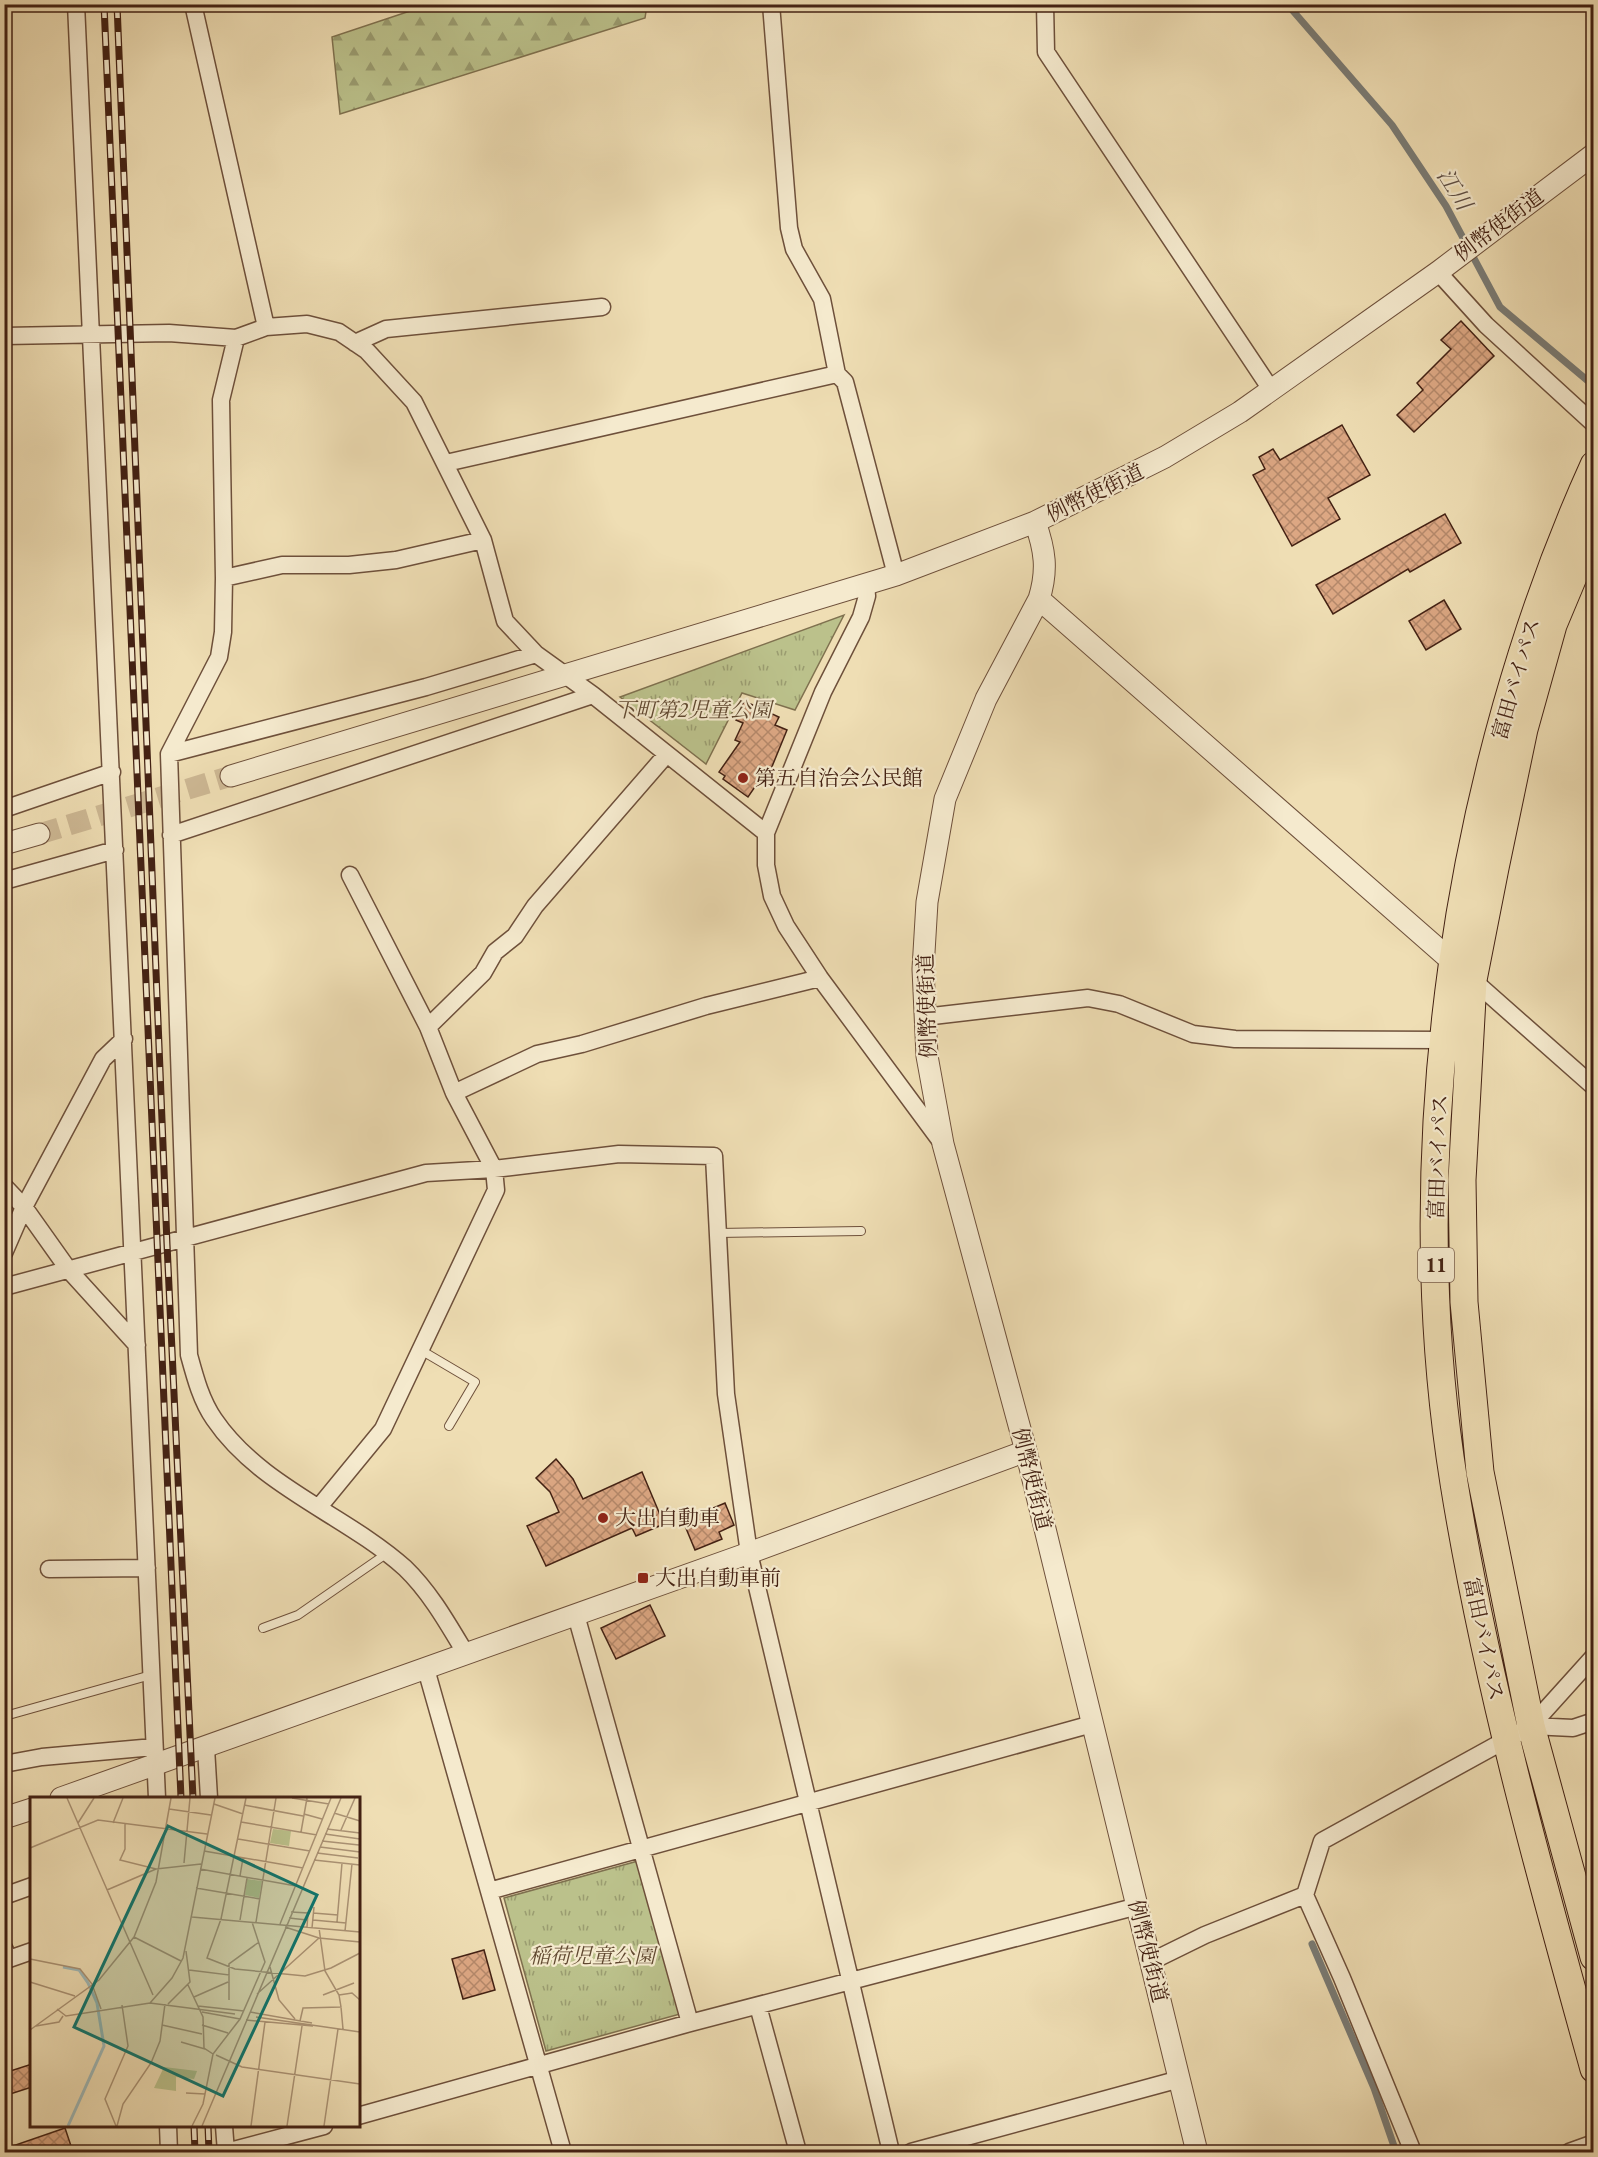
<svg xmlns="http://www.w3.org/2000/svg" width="1598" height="2157" font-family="'EB Garamond','Noto Serif JP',serif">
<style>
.grass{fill:url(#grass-tufts);stroke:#7f714f;stroke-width:1.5}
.forest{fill:url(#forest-firs);stroke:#7f714f;stroke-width:1.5}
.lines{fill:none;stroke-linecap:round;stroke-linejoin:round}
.stream{stroke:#7a7c76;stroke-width:7}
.building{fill:url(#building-cross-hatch);stroke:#432113;stroke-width:1.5}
.tertiary-tunnel{stroke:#cdb894;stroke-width:21;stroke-dasharray:21 10;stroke-linecap:butt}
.service-casing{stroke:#6e503b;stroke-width:10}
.minor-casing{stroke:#6e503b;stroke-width:19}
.tertiary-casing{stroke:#6e503b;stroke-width:23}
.primary-casing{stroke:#432113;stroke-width:29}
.service{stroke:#f5eace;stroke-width:8}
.minor{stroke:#f5eace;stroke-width:16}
.tertiary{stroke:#f5eace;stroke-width:21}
.primary{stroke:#efdeb4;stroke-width:27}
.rail-casing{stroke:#432113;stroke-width:7}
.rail{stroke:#f5eace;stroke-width:4.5;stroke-dasharray:14;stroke-linecap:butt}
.poi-dot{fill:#8f2418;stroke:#f5eace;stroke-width:2}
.labels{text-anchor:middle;stroke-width:4.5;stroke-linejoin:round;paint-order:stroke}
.shield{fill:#f5eace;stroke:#785d4b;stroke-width:1.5}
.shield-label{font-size:20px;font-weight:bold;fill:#432113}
.street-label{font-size:21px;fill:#432113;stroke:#f5eace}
.park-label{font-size:21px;font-style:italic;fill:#614931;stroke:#f5eace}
.poi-label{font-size:21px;fill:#432113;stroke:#f5eace;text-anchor:start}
.water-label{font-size:22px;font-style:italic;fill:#5f4f45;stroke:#f5eace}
.inset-river{fill:none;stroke:#9fb9b8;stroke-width:3}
.inset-road{fill:none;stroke:#aa9274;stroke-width:1.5}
.view{fill:#0f766e;fill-opacity:0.15;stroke:#0f766e;stroke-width:3}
.inset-edge{fill:none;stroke:#432113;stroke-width:3}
</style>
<defs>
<pattern id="grass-tufts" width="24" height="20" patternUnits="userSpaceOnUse" patternTransform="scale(1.5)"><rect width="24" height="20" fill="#bbc18b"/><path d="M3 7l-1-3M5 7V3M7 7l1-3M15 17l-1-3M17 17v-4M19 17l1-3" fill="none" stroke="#9a9c70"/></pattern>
<pattern id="forest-firs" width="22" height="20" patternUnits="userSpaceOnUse" patternTransform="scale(1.5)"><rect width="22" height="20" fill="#bbc18b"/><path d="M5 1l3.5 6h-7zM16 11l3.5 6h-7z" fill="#9a9c70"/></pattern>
<pattern id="building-cross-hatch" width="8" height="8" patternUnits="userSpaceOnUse" patternTransform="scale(1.5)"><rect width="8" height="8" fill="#dca783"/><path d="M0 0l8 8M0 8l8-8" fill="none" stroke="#b4886a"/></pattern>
</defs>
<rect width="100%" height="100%" fill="#efdeb4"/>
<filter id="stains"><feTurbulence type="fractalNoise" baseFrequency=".00333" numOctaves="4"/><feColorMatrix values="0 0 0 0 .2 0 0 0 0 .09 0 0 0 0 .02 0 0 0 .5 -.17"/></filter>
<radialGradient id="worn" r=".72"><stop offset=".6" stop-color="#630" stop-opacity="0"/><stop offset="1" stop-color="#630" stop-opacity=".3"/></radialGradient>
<path class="grass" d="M844 615 795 710 742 693 706 764 620 697Z
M638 1861 680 2014 546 2051 504 1898Z"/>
<path class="forest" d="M431 4H647V5L645 18 340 114 332 37Z"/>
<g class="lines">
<path class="stream" d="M1287 4 1392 125 1446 206 1500 307 1594 386
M1312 1944 1374 2088 1396 2152"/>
</g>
<path class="building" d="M1461 321 1494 356 1414 432 1397 415 1423 390 1417 383 1451 349 1441 340Z
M1342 425 1370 475 1328 498 1340 519 1292 546 1253 475 1265 469 1259 457 1273 449 1280 460Z
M1445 514 1461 543 1410 572 1408 569 1333 614 1316 585Z
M1444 600 1461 629 1426 650 1409 621Z
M744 701 779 717 775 725 787 730 771 769 768 768 748 797 723 779 725 776 719 772 740 742 735 740 743 723 736 720Z
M556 1459 573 1479 583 1499 642 1472 664 1524 636 1536 632 1528 546 1566 527 1526 559 1512 550 1492 536 1478Z
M725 1503 734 1525 719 1532 722 1539 695 1550 683 1521Z
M650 1605 665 1636 616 1659 601 1628Z
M484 1950 495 1990 463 1999 452 1959Z
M32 2064V2087L4 2096V2073Z
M65 2128 72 2149 63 2152H4V2149Z"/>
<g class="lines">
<path class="tertiary-tunnel" d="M39 834 231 776"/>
<g class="service-casing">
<path id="service" d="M718 1233 861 1231
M419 1349 475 1382 449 1426
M263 1628 298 1615 386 1554
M5 1716 151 1675"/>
</g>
<g class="minor-casing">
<path id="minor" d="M76 4 157 1798
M193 4 266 327
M771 4 789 228 794 249 822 299 837 374 845 382 896 575
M1045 4 1046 52 1272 391
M1438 272 1486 325 1594 424
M4 336 169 333 236 338
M355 343 386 329 602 307
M446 463 837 374
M224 578 282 565H349L396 560 483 540
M866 584 867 596 861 617 823 692 766 833V865L772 896 786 926 820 978 942 1143
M169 754 426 687 536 654
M4 809 112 772
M171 835 593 695
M350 875 428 1027 454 1093
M4 881 115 850
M1473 980 1594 1087
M924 1017 1088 998 1119 1004 1193 1034 1235 1039 1442 1040
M428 1027 483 973 495 952 515 936 535 906 666 755
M4 1186 24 1207 68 1269 137 1345
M4 1253 24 1207 103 1059 124 1039
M4 1287 426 1173 494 1169 619 1154 714 1156 726 1394 749 1553 891 2152
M319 1507 383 1429 496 1190 494 1169 454 1093 537 1054 582 1044 706 1006 820 978
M49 1569 147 1568
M576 1615 690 2023
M466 1654C448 1624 430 1592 405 1568 346 1515 260 1487 214 1419 201 1400 195 1377 189 1355L169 754 219 657 223 632 224 578 221 400 236 338 266 327 307 324 339 332 367 351 414 402 483 540 505 621 536 654 593 695 766 833
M426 1669 563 2152
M1531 1726 1573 1728 1594 1721
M206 1748 209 1798
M4 1764 42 1757 154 1747
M489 1891 1092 1724
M4 1896 32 1886
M4 1948 9 1959 32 1951
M1150 1962 1205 1935 1305 1895
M758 2006 798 2152
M358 2116 690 2023 1138 1906
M168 2126 169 2152
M224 2126 226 2152
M226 2152 324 2126
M911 2152 1180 2079
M1413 2152 1342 1978 1305 1895 1322 1841 1531 1726 1594 1656
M1569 2152 1594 2143"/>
</g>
<g class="tertiary-casing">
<path id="tertiary" d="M1035 522C1045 550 1048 570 1039 599L986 699 945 799 927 902 923 969 927 1056 943 1144 1026 1451 1197 2152
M1039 599 1462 970
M231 776 896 575 1035 522 1165 457 1240 412 1438 272 1594 154
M4 844 39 834
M61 1798 749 1553 1026 1451
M4 1818 32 1809"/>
</g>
<g class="primary-casing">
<path id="primary" d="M1594 465C1456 770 1401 1152 1454 1483 1486 1682 1540 1875 1594 2069
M1594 527 1553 625 1524 729 1495 868 1473 980 1462 1180 1464 1302 1480 1472 1531 1726 1594 1957"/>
</g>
<use href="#service" class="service"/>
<use href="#minor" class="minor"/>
<use href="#tertiary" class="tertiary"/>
<use href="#primary" class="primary"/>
<g class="rail-casing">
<path id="rail" d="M104 4 181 1798
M117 4 167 1244 193 1798
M194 2126 195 2152
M208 2126 209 2152"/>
</g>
<use href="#rail" class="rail"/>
</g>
<g class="poi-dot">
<circle cx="743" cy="778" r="6"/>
<circle cx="603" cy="1518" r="6"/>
<rect x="637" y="1572" width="12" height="12" rx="3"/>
</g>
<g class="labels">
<rect class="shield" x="1418" y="1248" width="36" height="34" rx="4.5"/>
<g class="shield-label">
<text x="1436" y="1272">11</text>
</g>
<g class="street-label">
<text transform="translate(1499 225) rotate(-37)" y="7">例幣使街道</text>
<text transform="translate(1095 493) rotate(-26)" y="7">例幣使街道</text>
<text transform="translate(1516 679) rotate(-74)" y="7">富田バイパス</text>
<text transform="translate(927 1006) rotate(-92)" y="7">例幣使街道</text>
<text transform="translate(1438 1157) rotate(-88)" y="7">富田バイパス</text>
<text transform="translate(1032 1479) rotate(76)" y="7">例幣使街道</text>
<text transform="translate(1484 1639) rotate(78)" y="7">富田バイパス</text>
<text transform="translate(1148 1951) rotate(76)" y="7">例幣使街道</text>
</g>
<g class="park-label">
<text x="693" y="717">下町第2児童公園</text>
<text x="592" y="1963">稲荷児童公園</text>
</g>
<g class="poi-label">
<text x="755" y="785">第五自治会公民館</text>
<text x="615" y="1525">大出自動車</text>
<text x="655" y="1585">大出自動車前</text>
</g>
<g class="water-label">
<text transform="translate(1455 189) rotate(58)" y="8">江川</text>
</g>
</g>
<g transform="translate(30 1797)">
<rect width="330" height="330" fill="#efdeb4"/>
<path d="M243 32 261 34 259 49 240 46ZM217 82 232 84 229 101 215 98Z" fill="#bbc18b"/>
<path d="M134 270 167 274 164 282 146 280V294L124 291Z" fill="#bbc18b"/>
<path class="inset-river" d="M33 170 49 173 58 186 67 206 74 249 38 329"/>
<path class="inset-road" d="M37 1 123 198M216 1 191 122 177 161 205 172 275 179 301 171 330 156M262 1 299 7M184 7 213 17M214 8 273 19M139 12 181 18M304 16 330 24M274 17 292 22M211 25 287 38M48 26 64 1M83 26 93 1M95 27V52L90 63 126 72 171 67M297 32 330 36M311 33 325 1M271 35 277 1M295 37 330 42M208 42 280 54M292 44 329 48M290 50 330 55M0 51 68 23 177 37M174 54 273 71M287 56 328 61M284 63 330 68M154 66 160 1M170 72 266 89M210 79 213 61M166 91 230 102M77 93 126 72M261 115 278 116 277 130M283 116 308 118M162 120 330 135M259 121 277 123M210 123 217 81M283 123 316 126M226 125 246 1M307 125 312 66M250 127 301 1M255 130 289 141 330 145M282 131 284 110M315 134 322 67M104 140 151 164M0 162 50 172 62 187 71 212M240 170 249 203 265 222M159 173 199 178V167L229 145M199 178V203M0 185 45 199M158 188 173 220 174 251 183 257M227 197 289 141M293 198 324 186M309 198 322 196 330 203M164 200 198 185M120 206 142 181 153 161 185 1M138 207 160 185 156 154M168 209 214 214M311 210 313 232M27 212 36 219 120 206 205 217M172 215 210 222M220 215 282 226M226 220 330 235M216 223 283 229M270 224 273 211 311 210 309 198 295 174 289 131M132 228 172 237M172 228 198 236M6 229 29 225 33 219M0 233 69 183 104 140 126 85 141 1M151 245 175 252M186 258 212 270 330 287M156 296 175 297M86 329 75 302 98 249 92 208M87 329 93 307 121 266 130 244 135 207M162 329 173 307 183 257 210 222 235 165 222 125M172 329 311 1M221 329 235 225M257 329 272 229M294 329 308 232"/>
<path class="view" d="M138 29 287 98 193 299 44 230Z"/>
<rect width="330" height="330" class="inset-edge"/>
</g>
<rect width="1598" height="2157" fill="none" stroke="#efdeb4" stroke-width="24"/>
<rect x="6" y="6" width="1586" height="2145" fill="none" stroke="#432113" stroke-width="3"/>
<rect x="12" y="12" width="1574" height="2133" fill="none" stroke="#432113" stroke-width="1.5"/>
<rect width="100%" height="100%" filter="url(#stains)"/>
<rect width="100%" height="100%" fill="url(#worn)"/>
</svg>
